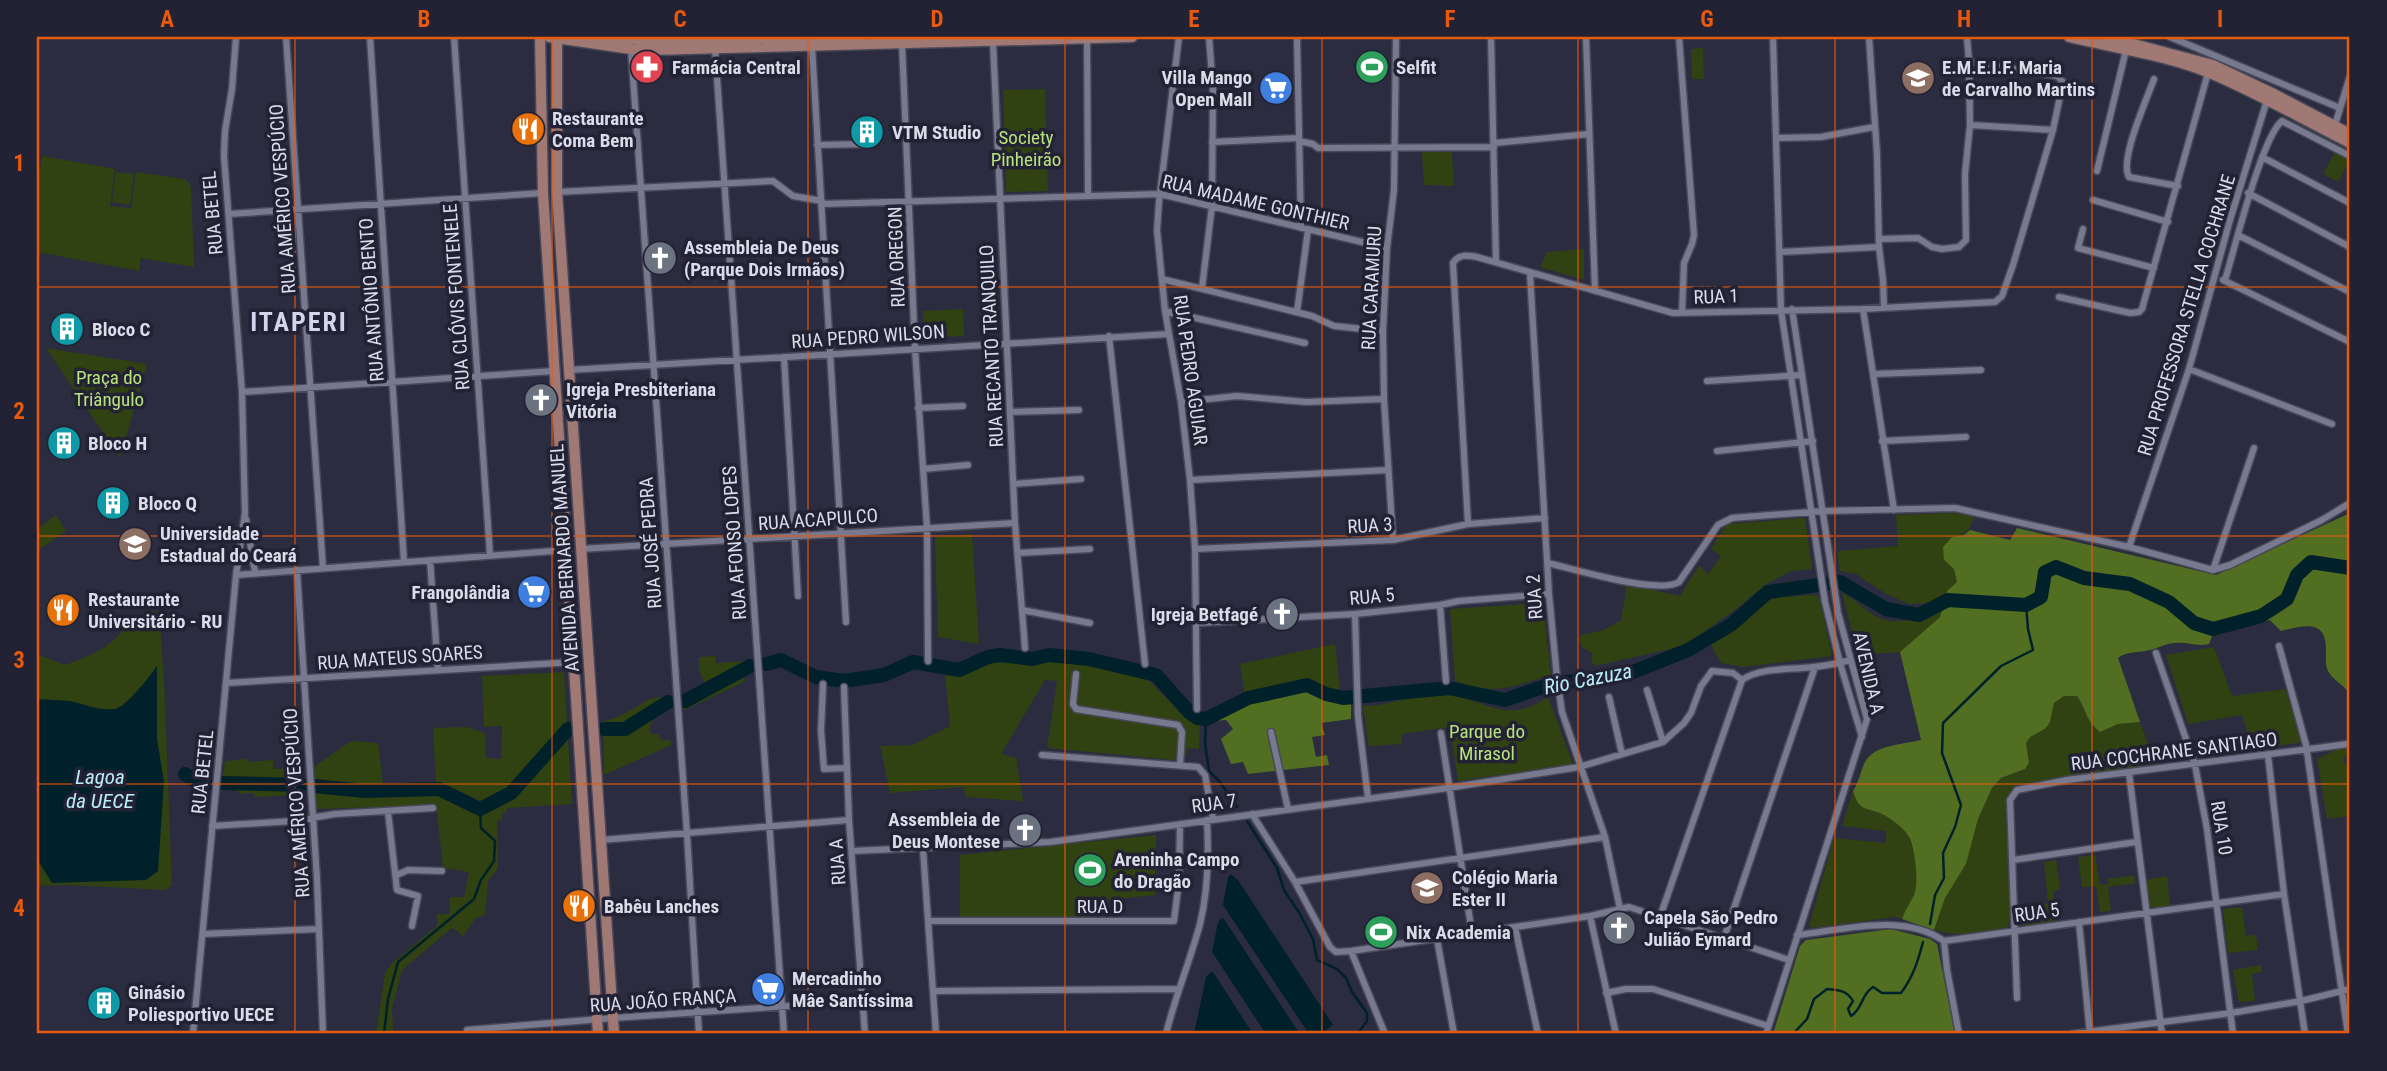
<svg xmlns="http://www.w3.org/2000/svg" width="2387" height="1071" font-family="'Roboto Condensed',sans-serif">
<style>
.green{fill:#304211}
.forest{fill:#526e21}
.water{fill:#002129}
.lines{fill:none;stroke-linecap:round;stroke-linejoin:round}
.stream{stroke:#002129;stroke-width:2.5}
.river{stroke:#002129;stroke-width:14}
.minor-casing{stroke:#484858;stroke-width:9}
.primary-casing{stroke:#484858;stroke-width:13}
.minor{stroke:#77798f;stroke-width:6}
.primary{stroke:#a07874;stroke-width:10}
.grid{fill:none;stroke:#e8590c;stroke-width:2;stroke-opacity:0.55}
.labels{text-anchor:middle;stroke-width:7;stroke-linejoin:round;paint-order:stroke}
.poi-label{font-size:19px;font-weight:bold;fill:#dbdce9;stroke:#222234;text-anchor:start}
.park-label{font-size:19px;fill:#b8e27b;stroke:#222234}
.street-label{font-size:19px;fill:#dbdce9;stroke:#222234}
.water-label{font-size:21px;font-style:italic;fill:#baedfc;stroke:#222234}
.district-label{font-size:26px;font-weight:bold;letter-spacing:2px;fill:#d3d4ed;stroke:#222234}
.neatline{fill:none;stroke:#e8590c;stroke-width:2.5}
.grid-label{font-size:23px;text-anchor:middle;font-weight:bold;fill:#e8590c}
</style>
<rect width="100%" height="100%" fill="#2b2c3f"/>
<path class="green" d="M1703 48 1704 79H1692L1691 49Z
M1045 89 1048 191 1006 192 1003 90Z
M2336 150 2350 158 2338 182 2323 174Z
M1422 152H1452L1454 186 1424 185Z
M42 156 115 169 110 206 131 208 136 172 184 179 189 182 191 188 194 267 141 258 139 271 37 252V187Z
M116 172 134 174 130 205 112 202Z
M1584 249V280L1540 267 1547 252Z
M963 309 964 336 924 338 923 311Z
M46 348 147 364 120 458Z
M1953 513 1974 515C1970 530 1968 534 1952 537L1957 582 1947 591 1945 598 1925 603 1909 604 1886 594 1856 574 1840 571 1837 551 1898 546 1896 515Z
M56 515 66 531 37 551V529Z
M1805 518 1812 569 1791 571 1766 584 1735 610 1683 646 1595 666 1591 660 1593 654 1582 647 1579 641 1581 635 1604 630 1621 620 1627 584 1680 596 1699 565 1708 574 1721 556 1711 549 1726 524Z
M972 534 979 644 938 637 935 539 938 537Z
M1842 593C1855 599 1863 609 1875 616 1894 627 1923 618 1942 611L1940 617 1900 652 1858 655Z
M1813 595 1819 597 1832 656 1743 667 1721 663 1711 645 1728 635 1755 607 1767 600 1780 597Z
M1543 603 1551 675C1512 687 1495 696 1455 681L1450 609Z
M153 611 159 612 164 681 172 885 165 890 69 885 37 886V654L65 665C94 655 116 645 132 618Z
M1335 644 1340 690 1307 684 1245 696 1240 664Z
M2214 647 2232 696 2285 689 2305 742 2253 749 2242 715 2188 724 2166 655Z
M715 656 716 663 748 661 750 672 743 674 744 682 684 710 683 698 706 686 699 670V657Z
M1040 660 1098 665 1139 675 1150 682 1179 711 1200 722 1199 749 1188 748 1185 761 1047 748 1057 681 1045 680 1001 754 1016 758 1023 801 966 797 963 787 890 793 880 746 913 745 950 726 945 674 959 675 991 663Z
M564 672 572 804 507 808 506 813H502V819L497 821 498 868 488 881 485 914 475 919 463 936 453 928 448 931 402 970 392 1008 393 1030 395 1034H376L385 973 391 964 437 926V914H450V897H464L469 872 443 868 436 805 316 809 314 767 351 741 378 743 383 784 436 782 433 728 466 727 485 733 486 758 501 759 502 726 484 727 482 676Z
M1450 695C1491 703 1507 724 1548 697L1573 764 1458 781 1450 727 1401 734 1402 744 1369 746 1363 706 1379 705 1410 698Z
M668 696 669 709 654 718 649 728 651 734H658L660 739 671 741V745L604 775 603 721C612 721 643 705 648 699Z
M2064 696H2077C2086 711 2085 720 2100 732L2118 724 2140 722 2156 766 2066 777 2016 787 2007 801 2010 920 2007 928C1982 932 1958 938 1934 930L1945 898 1966 864 1978 819 1992 788 2001 778 2025 769 2029 763 2026 743 2029 737 2046 728 2050 722 2054 703Z
M2348 744H2350V751L2342 760 2350 769V816L2327 819 2317 759Z
M246 759 249 762 273 760V769L300 768 302 795 255 797 253 793 240 794 235 789 221 787 225 761Z
M1853 791C1860 814 1867 806 1884 815 1894 821 1907 830 1911 841 1915 853 1919 883 1914 895 1910 903 1905 910 1902 919L1895 917 1812 928 1809 926 1834 838 1886 843V831L1842 826Z
M1156 835 1155 895 1088 902V917H960V855Z
M2095 855 2100 885 2108 884V879L2134 875 2135 883 2108 887 2111 911 2100 912 2096 886 2082 887 2078 857Z
M2056 860 2060 889 2054 891 2053 921 2026 926 2017 925 2016 917 2024 908 2048 903 2044 862Z
M2167 876 2170 906C2143 911 2148 904 2146 880Z
M2242 907 2246 936 2256 935 2258 950 2228 953 2223 909Z
M2261 965 2262 972 2252 974 2255 1001 2239 1002 2233 970Z"/>
<path class="forest" d="M2350 513V696C2346 685 2333 681 2328 671 2325 665 2326 656 2326 649 2326 618 2302 626 2281 631L2270 620 2213 634 2209 644C2197 647 2188 642 2176 643 2166 643 2159 648 2150 650 2138 653 2127 651 2118 658L2140 722 2118 724 2100 732C2085 720 2087 711 2077 696H2064L2054 703 2050 722 2046 728 2030 737 2026 743 2029 763 2025 769 2001 778 1992 788 1978 819 1966 864 1945 898 1934 930 1902 919C1905 910 1910 903 1914 895 1919 883 1915 853 1911 841 1907 830 1894 821 1884 815 1867 806 1860 814 1853 791 1859 781 1860 774 1864 764 1873 744 1902 745 1921 740L1900 652 1940 617 1947 591 1957 582 1954 569 1944 560 1943 547 1952 537 1964 535 1970 530 2010 540 2017 528 2216 575Z
M1301 690 1333 693 1351 700V719L1321 723 1325 735 1312 737 1316 757 1327 755 1329 765 1248 774 1243 762 1231 764 1221 739 1233 729 1226 720 1213 721 1257 700Z
M1891 929 1930 939 1937 944 1955 1034H1773L1800 946 1806 940Z"/>
<path class="water" d="M157 666V739L164 782 158 871 146 880 52 883 37 859V699C48 700 60 700 70 701 85 704 99 711 115 709 126 707 150 676 157 666Z
M1231 874 1238 880 1333 1025 1320 1034H1309L1223 905 1228 877Z
M1222 918 1224 919 1300 1034H1266L1212 952 1218 922Z
M1211 972H1213L1253 1034H1194L1206 977Z"/>
<g class="lines">
<path class="stream" d="M1206 719 1205 743 1209 771 1220 782 1237 807
M1247 821 1277 868 1284 890 1300 914 1313 939 1317 960 1337 969 1346 978 1352 992 1367 1013V1021L1357 1034
M1930 924 1935 895 1944 878 1943 853 1955 827 1961 805 1942 753 1943 723 2001 666 2033 650 2028 629 2026 605
M384 1034 388 999 398 962 474 899 481 880 494 861 495 841 481 828 480 809
M1793 1034 1807 1019 1814 999 1827 989C1838 990 1847 990 1853 1001L1848 1009 1851 1016C1863 1009 1861 994 1873 987L1882 993H1901C1913 977 1918 961 1923 942"/>
<path class="river" d="M766 664 781 660 816 677 844 681 884 675 913 662 959 670 988 657 1000 655 1032 659 1049 655 1089 659 1156 675 1190 713 1198 718 1206 719 1248 698 1307 685 1326 694 1343 698 1449 688 1505 700 1551 684 1628 674 1688 650 1732 624 1768 592 1840 582 1886 609 1919 615 1948 600 2026 605 2041 597 2045 572 2056 567 2084 578 2130 584 2169 602 2194 623 2213 629 2261 616 2287 599 2297 575 2311 562 2350 568
M685 701 750 666
M604 729H625L668 702
M185 774 198 783H211
M223 783 302 785
M314 786 365 791 439 789 480 809 511 793 568 729"/>
<g class="minor-casing">
<path id="minor" d="M286 37 323 568
M370 37 404 562
M454 37 490 555
M1179 37 1159 202 1157 230 1165 311 1181 402 1190 480 1195 549 1197 709
M1297 37 1301 228
M1491 37 1496 262
M1586 37 1595 290
M1679 37 1694 235 1692 244 1684 263 1682 313
M1773 37 1781 310 1825 602 1840 663 1862 737
M1869 37 1877 154 1879 247 1883 280 1884 307
M2170 37 2340 108
M1087 38 1088 195
M993 42 1015 523 1025 648
M902 44 915 349 927 528 928 661
M812 46 846 622
M631 49 687 834 699 1034
M715 49 784 1034
M2154 79C2147 99 2119 160 2129 177L2178 186
M1970 125 2053 130
M2335 125 2350 76
M1777 138 1821 137 1874 127
M1299 141 1313 144 1318 148 1494 147
M1212 142 1299 138
M1494 143 1589 134
M817 145 870 144
M2262 157 2350 203
M2097 171 2126 50
M557 192 773 181 793 196 822 201
M2248 193 2350 247
M2093 200 2168 222
M822 204 1160 194 1387 248
M229 214 543 193
M2083 229 2078 248 2154 268
M2238 235 2350 292
M1880 239 1918 238 1932 247 1942 249 1959 247 1966 240 1965 174 1970 125 1969 62 1967 37
M1780 252 1879 247
M1530 274 1549 594 1557 678 1562 712 1605 837 1620 909
M1162 279 1312 316 1334 326 1383 331
M2223 280 2350 342
M2225 280C2234 251 2262 136 2282 121L2350 156
M1202 288 1212 206 1213 89 1209 37
M2059 297 2130 313 2139 312 2142 309 2208 73
M1863 309 1894 510
M1165 311 1305 343
M1297 312 1308 230
M1109 336 1145 664
M784 357 798 596
M2189 369 2332 424
M569 370 1169 334
M1874 374 1981 370
M1707 381 1802 375
M242 392 554 371
M1181 402 1237 396 1306 402 1384 399
M918 408 963 406
M1010 412 1079 410
M1882 441 1966 437
M1717 451 1813 441
M923 469 968 465
M1190 480 1388 470
M1014 484 1081 479
M246 519 255 572
M1468 524 1453 263C1459 254 1467 255 1477 257L1673 313 1863 309 1995 302 2002 296 2013 265 2053 130 2063 82 2057 76 1969 62
M1393 540 1384 399 1383 331 1387 248 1394 190 1396 37
M2129 547 2189 369 2230 220 2268 97
M581 549 1015 523
M1195 549 1393 540 1468 524 1545 518
M1018 553 1090 549
M430 560 438 670
M1548 563C1574 569 1659 595 1679 582L1718 525 1732 518 1824 511 1955 508 2129 547 2213 570 2230 565 2322 520 2350 503
M297 570 317 879 323 1034
M2213 570 2254 448
M236 575 566 550
M1440 605 1446 681
M1022 610 1090 623
M1355 614 1358 716 1368 798
M1197 623 1355 614 1440 605 1459 601 1549 594
M2279 646 2306 745 2348 1034
M2156 653 2195 765 2207 829 2233 1034
M1076 674 1073 704 1076 709 1178 725 1182 732 1180 765
M226 683 575 662
M823 684 821 731 824 769 847 768
M844 687 849 820 865 1034
M1647 690 1663 742
M1609 697 1622 754
M1271 732 1288 809
M1441 733 1472 933
M1042 755 1198 767 1205 775 1213 819
M2268 755 2284 894 2305 1034
M2129 773 2162 1034
M388 812 397 890 418 896 412 926
M1252 814 1295 882 1330 947 1336 952 1351 951 1590 916 1629 907 1789 960
M212 826 293 821 335 814 433 808
M601 840 849 820
M923 849 936 1034
M852 851 1050 842 1448 788 1579 767 1663 742 1684 723 1691 713 1701 686 1712 671 1733 673 1742 680
M2013 860 2136 842
M397 875 408 870 442 871
M1295 882 1605 837
M1590 916 1616 1034
M1660 917 1742 680C1761 667 1790 670 1813 667 1826 666 1839 663 1851 660
M928 921H1174L1179 881 1180 824
M2079 922 2090 1034
M1515 927 1538 1034
M203 934 319 929
M1797 935C1843 930 1903 912 1944 941L2284 894
M1724 938 1815 667
M1437 939 1454 1034
M1944 941 1947 970 1959 1034
M1351 951 1385 1034
M933 991 1179 989
M1606 993 1626 989H1653L1768 1026
M2017 998 2010 800 2017 790 2067 780 2348 744
M467 1030 613 1018 862 1001
M193 1034 236 575 245 513 242 392 224 156 225 131 232 89 236 37
M1166 1034C1175 997 1190 961 1200 924 1208 891 1209 855 1207 820
M1766 1034 1867 719 1838 613 1792 309
M2072 1034 2231 1013 2301 1001 2350 989"/>
</g>
<g class="primary-casing">
<path id="primary" d="M540 37 543 193 598 1034
M549 37 631 49 651 50 1132 37
M557 37V192L614 1034
M601 37 683 42 861 37
M2069 37C2115 48 2165 55 2210 73 2258 93 2304 120 2350 143
M2107 37 2213 65 2272 93 2350 134"/>
</g>
<use href="#minor" class="minor"/>
<use href="#primary" class="primary"/>
</g>
<path class="grid" d="M295 37V1034M552 37V1034M808 37V1034M1065 37V1034M1322 37V1034M1578 37V1034M1835 37V1034M2092 37V1034M37 287H2350M37 536H2350M37 784H2350"/>
<defs>
<g id="pharmacy-disc" transform="scale(1.75)"><circle r="9.5" fill="#e0444e" stroke="#222234"/><path d="M-2-6h4v4h4v4h-4v4h-4v-4h-4v-4h4Z" fill="#fff"/></g>
<g id="stadium-disc" transform="scale(1.75)"><circle r="9.5" fill="#2e9e5b" stroke="#222234"/><path d="M0-5a6.5 5 0 1 0 0 10a6.5 5 0 1 0 0-10ZM-3.5-1.8h7v3.6h-7Z" fill="#fff"/></g>
<g id="school-disc" transform="scale(1.75)"><circle r="9.5" fill="#8d6e63" stroke="#222234"/><path d="M0-5L7-2L0 1L-7-2ZM-4 1L0 2.5L4 1V4Q0 6-4 4Z" fill="#fff"/></g>
<g id="supermarket-disc" transform="scale(1.75)"><circle r="9.5" fill="#3f7fe0" stroke="#222234"/><path d="M-6-5.5h2.5l.6 2H6L4.5 2H-2.5L-4.4-4H-6ZM-1.5 3.2a1.3 1.3 0 1 0 .1 0ZM3 3.2a1.3 1.3 0 1 0 .1 0Z" fill="#fff"/></g>
<g id="restaurant-disc" transform="scale(1.75)"><circle r="9.5" fill="#e8710a" stroke="#222234"/><path d="M-5-6h1v4h1v-4h1v4h1v-4h1v5L-1.5 .5V6h-2V.5L-5-1ZM5-6V6H3V1.5H1.5Q1.5-4 5-6Z" fill="#fff"/></g>
<g id="building-disc" transform="scale(1.75)"><circle r="9.5" fill="#0f9aa8" stroke="#222234"/><path d="M-4-6H4V6H1V3H-1V6H-4ZM-2.5-4.3h1.7v1.8h-1.7ZM.8-4.3h1.7v1.8H.8ZM-2.5-1h1.7V.8h-1.7ZM.8-1h1.7V.8H.8Z" fill="#fff"/></g>
<g id="church-disc" transform="scale(1.75)"><circle r="9.5" fill="#6b7280" stroke="#222234"/><path d="M-1.2-6h2.4v3.5h3.3v2.4h-3.3V6h-2.4V-.1h-3.3v-2.4h3.3Z" fill="#fff"/></g>
<g id="university-disc" transform="scale(1.75)"><circle r="9.5" fill="#8d6e63" stroke="#222234"/><path d="M0-5L7-2L0 1L-7-2ZM-4 1L0 2.5L4 1V4Q0 6-4 4Z" fill="#fff"/></g>
</defs>
<g fill-rule="evenodd">
<use href="#pharmacy-disc" x="647" y="67"/>
<use href="#stadium-disc" x="1372" y="67"/>
<use href="#school-disc" x="1918" y="78"/>
<use href="#supermarket-disc" x="1276" y="88"/>
<use href="#restaurant-disc" x="528" y="129"/>
<use href="#building-disc" x="867" y="132"/>
<use href="#church-disc" x="660" y="258"/>
<use href="#building-disc" x="67" y="329"/>
<use href="#church-disc" x="541" y="400"/>
<use href="#building-disc" x="64" y="443"/>
<use href="#building-disc" x="113" y="503"/>
<use href="#university-disc" x="135" y="544"/>
<use href="#supermarket-disc" x="534" y="592"/>
<use href="#restaurant-disc" x="63" y="610"/>
<use href="#church-disc" x="1282" y="614"/>
<use href="#church-disc" x="1025" y="830"/>
<use href="#stadium-disc" x="1090" y="870"/>
<use href="#school-disc" x="1427" y="888"/>
<use href="#restaurant-disc" x="579" y="906"/>
<use href="#church-disc" x="1619" y="928"/>
<use href="#stadium-disc" x="1381" y="932"/>
<use href="#supermarket-disc" x="768" y="989"/>
<use href="#building-disc" x="104" y="1003"/>
</g>
<g class="labels">
<g class="poi-label">
<text x="672" y="74">Farmácia Central</text>
<text x="1396" y="74">Selfit</text>
<text x="1942" y="74">E.M.E.I.F. Maria<tspan x="1942" dy="22">de Carvalho Martins</tspan></text>
<text x="1252" y="84" text-anchor="end">Villa Mango<tspan x="1252" dy="22">Open Mall</tspan></text>
<text x="552" y="125">Restaurante<tspan x="552" dy="22">Coma Bem</tspan></text>
<text x="892" y="139">VTM Studio</text>
<text x="684" y="254">Assembleia De Deus<tspan x="684" dy="22">(Parque Dois Irmãos)</tspan></text>
<text x="92" y="336">Bloco C</text>
<text x="566" y="396">Igreja Presbiteriana<tspan x="566" dy="22">Vitória</tspan></text>
<text x="88" y="450">Bloco H</text>
<text x="138" y="510">Bloco Q</text>
<text x="160" y="540">Universidade<tspan x="160" dy="22">Estadual do Ceará</tspan></text>
<text x="510" y="599" text-anchor="end">Frangolândia</text>
<text x="88" y="606">Restaurante<tspan x="88" dy="22">Universitário - RU</tspan></text>
<text x="1258" y="621" text-anchor="end">Igreja Betfagé</text>
<text x="1000" y="826" text-anchor="end">Assembleia de<tspan x="1000" dy="22">Deus Montese</tspan></text>
<text x="1114" y="866">Areninha Campo<tspan x="1114" dy="22">do Dragão</tspan></text>
<text x="1452" y="884">Colégio Maria<tspan x="1452" dy="22">Ester II</tspan></text>
<text x="604" y="913">Babêu Lanches</text>
<text x="1644" y="924">Capela São Pedro<tspan x="1644" dy="22">Julião Eymard</tspan></text>
<text x="1406" y="939">Nix Academia</text>
<text x="792" y="985">Mercadinho<tspan x="792" dy="22">Mâe Santíssima</tspan></text>
<text x="128" y="999">Ginásio<tspan x="128" dy="22">Poliesportivo UECE</tspan></text>
</g>
<g class="park-label">
<text x="1026" y="144">Society<tspan x="1026" dy="22">Pinheirão</tspan></text>
<text x="109" y="384">Praça do<tspan x="109" dy="22">Triângulo</tspan></text>
<text x="1487" y="738">Parque do<tspan x="1487" dy="22">Mirasol</tspan></text>
</g>
<g class="street-label">
<text transform="translate(282 199) rotate(-94)" y="7">RUA AMÉRICO VESPÚCIO</text>
<text transform="translate(1256 202) rotate(13)" y="7">RUA MADAME GONTHIER</text>
<text transform="translate(212 213) rotate(-95)" y="7">RUA BETEL</text>
<text transform="translate(896 257) rotate(-92)" y="7">RUA OREGON</text>
<text transform="translate(1371 288) rotate(-87)" y="7">RUA CARAMURU</text>
<text transform="translate(1716 296) rotate(-2)" y="7">RUA 1</text>
<text transform="translate(456 297) rotate(-94)" y="7">RUA CLÓVIS FONTENELE</text>
<text transform="translate(371 300) rotate(-94)" y="7">RUA ANTÔNIO BENTO</text>
<text transform="translate(2186 315) rotate(-73)" y="7">RUA PROFESSORA STELLA COCHRANE</text>
<text transform="translate(868 336) rotate(-4)" y="7">RUA PEDRO WILSON</text>
<text transform="translate(991 346) rotate(-93)" y="7">RUA RECANTO TRANQUILO</text>
<text transform="translate(1191 370) rotate(82)" y="7">RUA PEDRO AGUIAR</text>
<text transform="translate(818 519) rotate(-4)" y="7">RUA ACAPULCO</text>
<text transform="translate(1370 525) rotate(-3)" y="7">RUA 3</text>
<text transform="translate(650 543) rotate(-94)" y="7">RUA JOSÉ PEDRA</text>
<text transform="translate(734 543) rotate(-94)" y="7">RUA AFONSO LOPES</text>
<text transform="translate(564 558) rotate(-94)" y="7">AVENIDA BERNARDO MANUEL</text>
<text transform="translate(1372 596) rotate(-5)" y="7">RUA 5</text>
<text transform="translate(1534 597) rotate(-94)" y="7">RUA 2</text>
<text transform="translate(400 657) rotate(-4)" y="7">RUA MATEUS SOARES</text>
<text transform="translate(1869 673) rotate(77)" y="7">AVENIDA A</text>
<text transform="translate(2174 751) rotate(-7)" y="7">RUA COCHRANE SANTIAGO</text>
<text transform="translate(202 772) rotate(-84)" y="7">RUA BETEL</text>
<text transform="translate(296 803) rotate(-94)" y="7">RUA AMÉRICO VESPÚCIO</text>
<text transform="translate(1214 803) rotate(-8)" y="7">RUA 7</text>
<text transform="translate(2222 828) rotate(81)" y="7">RUA 10</text>
<text transform="translate(837 862) rotate(-94)" y="7">RUA A</text>
<text x="1100" y="913">RUA D</text>
<text transform="translate(2037 912) rotate(-8)" y="7">RUA 5</text>
<text transform="translate(663 1000) rotate(-4)" y="7">RUA JOÃO FRANÇA</text>
</g>
<g class="water-label">
<text transform="translate(1588 679) rotate(-11)" y="7">Rio Cazuza</text>
<text x="100" y="784">Lagoa<tspan x="100" dy="24">da UECE</tspan></text>
</g>
<g class="district-label">
<text x="299" y="331">ITAPERI</text>
</g>
</g>
<rect width="2387" height="1071" fill="none" stroke="#222234" stroke-width="77"/>
<rect x="38" y="38" width="2310" height="994" class="neatline"/>
<g class="grid-label">
<text x="167" y="27">A</text>
<text x="424" y="27">B</text>
<text x="680" y="27">C</text>
<text x="937" y="27">D</text>
<text x="1194" y="27">E</text>
<text x="1450" y="27">F</text>
<text x="1707" y="27">G</text>
<text x="1964" y="27">H</text>
<text x="2220" y="27">I</text>
<text x="19" y="171">1</text>
<text x="19" y="419">2</text>
<text x="19" y="668">3</text>
<text x="19" y="916">4</text>
</g>
</svg>
